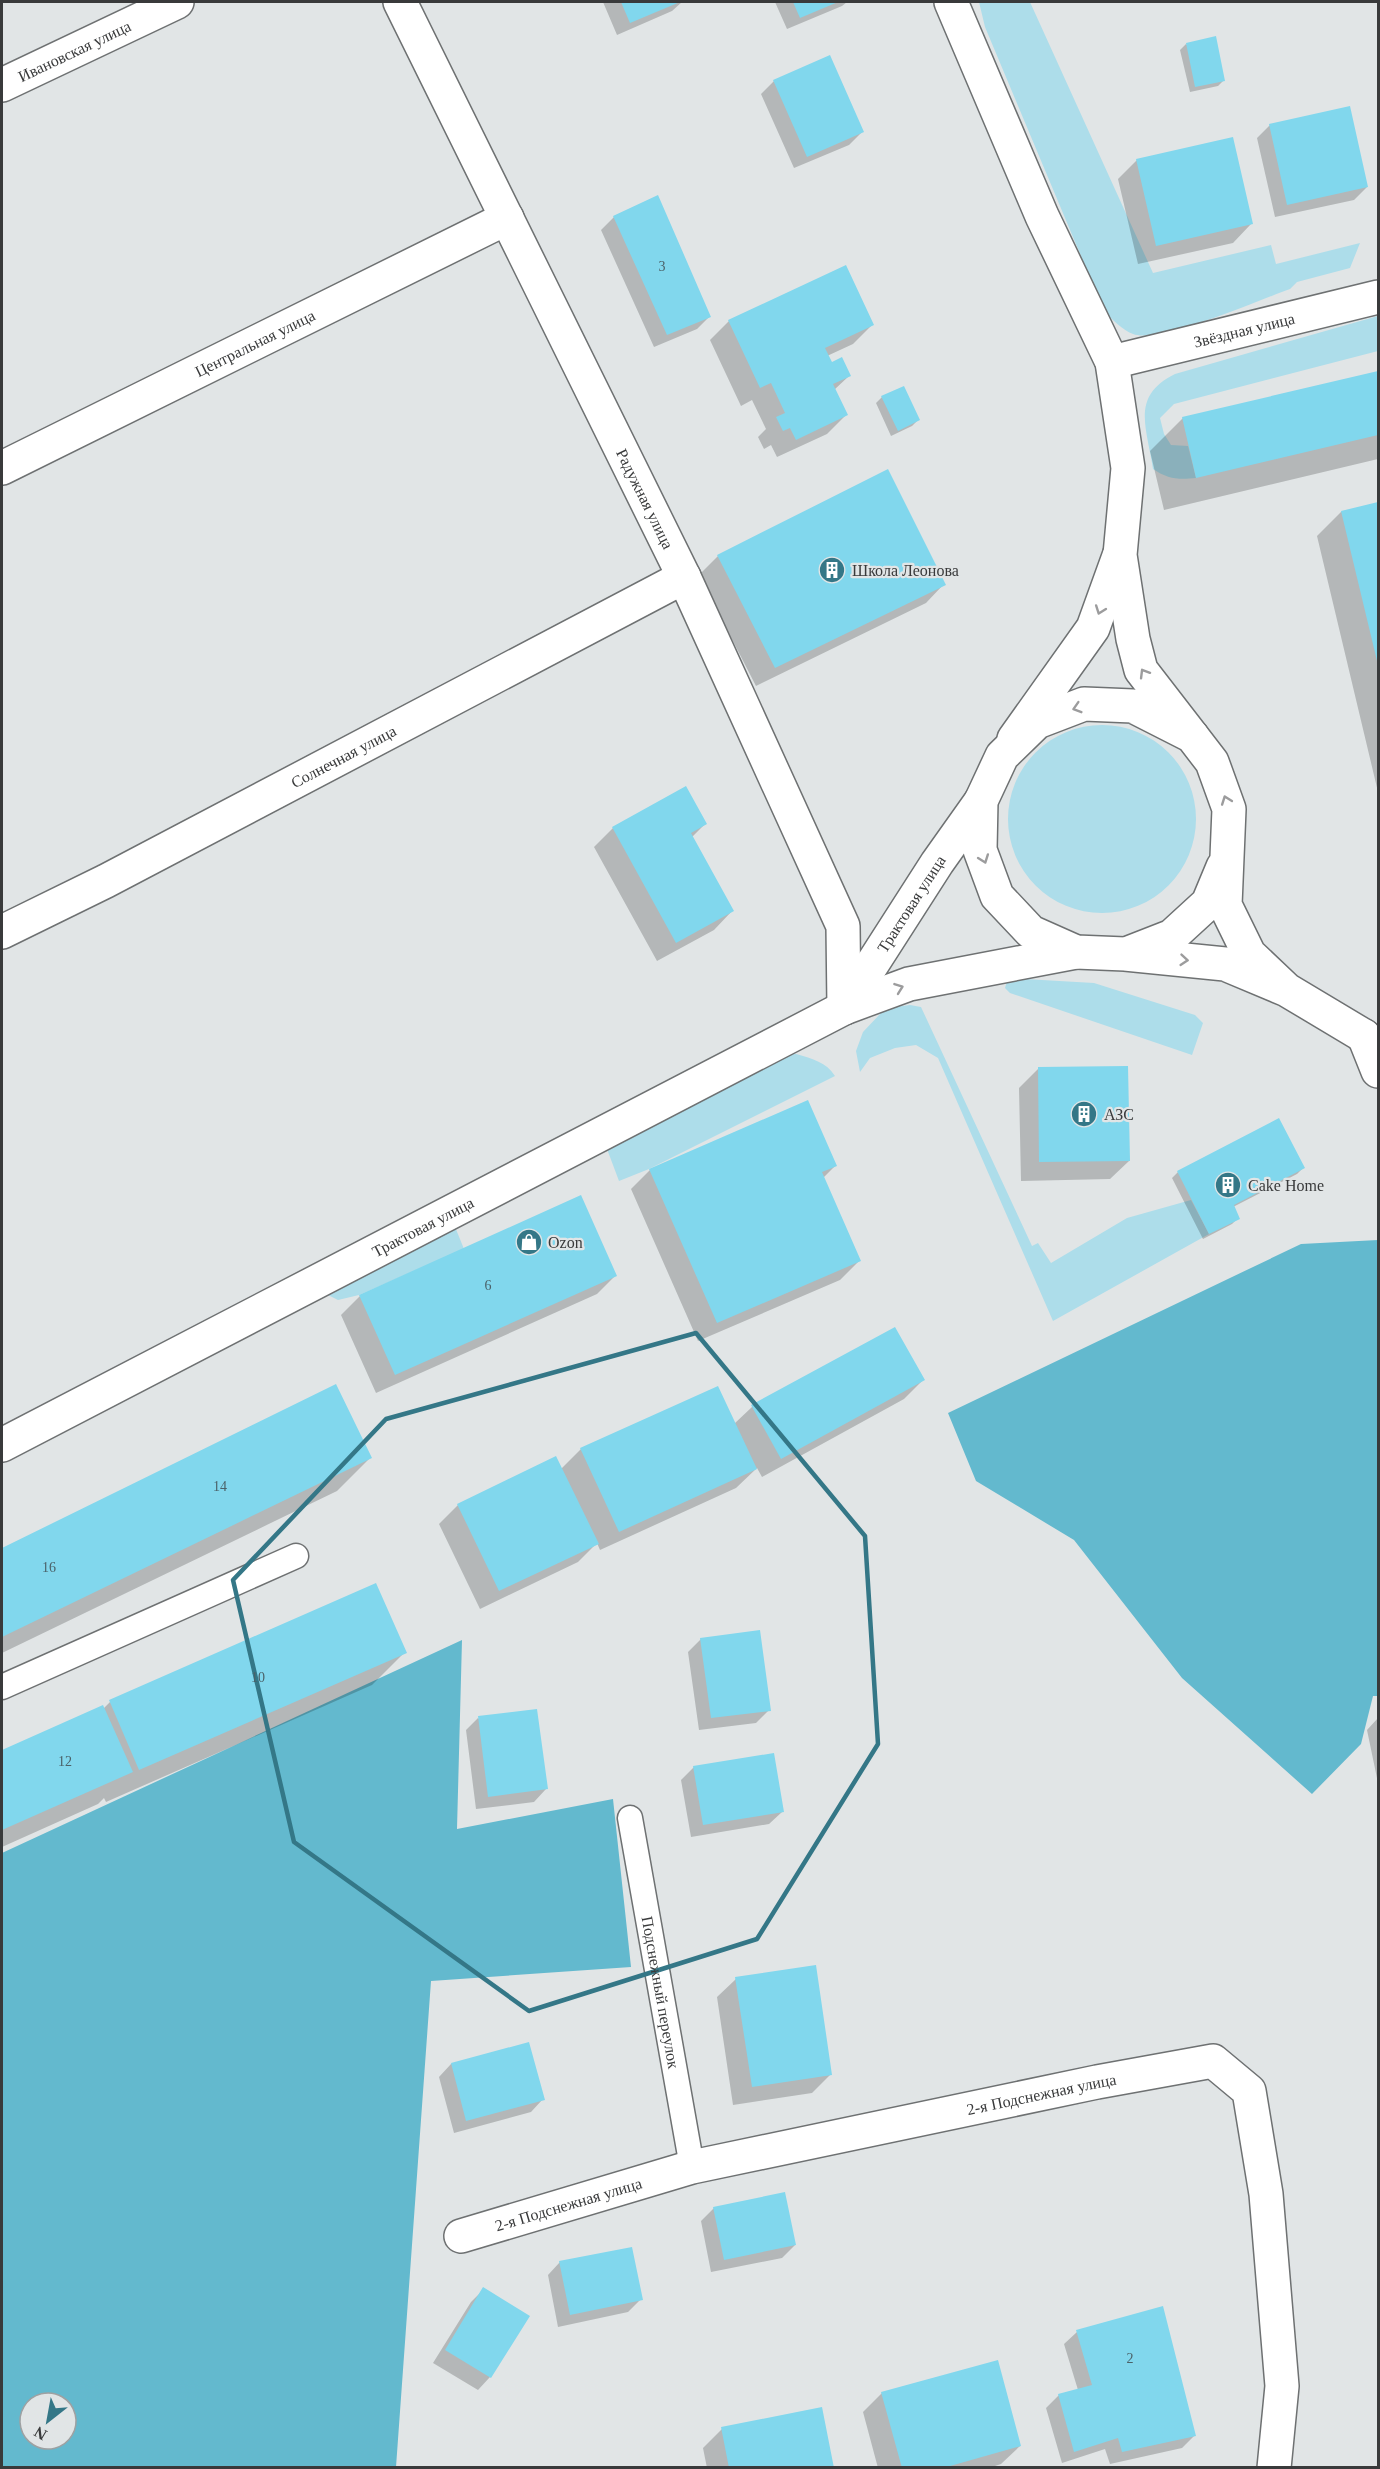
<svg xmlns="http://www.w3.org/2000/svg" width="1380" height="2469" font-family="'Times New Roman',serif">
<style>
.green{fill:#adddea}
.forest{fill:#63b9ce;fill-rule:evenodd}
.shadow{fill:#0003}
.building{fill:#81d7ed}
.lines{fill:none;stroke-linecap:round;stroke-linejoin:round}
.service-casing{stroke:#6e7172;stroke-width:27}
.minor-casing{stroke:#6e7172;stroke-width:36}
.tertiary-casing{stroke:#6e7172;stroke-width:36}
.service{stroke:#fff;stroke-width:24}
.minor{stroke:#fff;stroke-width:33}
.tertiary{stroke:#fff;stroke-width:33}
.oneway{stroke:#9c9c9d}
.marked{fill:none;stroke:#347787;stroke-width:4.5;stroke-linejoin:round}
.labels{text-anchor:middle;stroke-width:4.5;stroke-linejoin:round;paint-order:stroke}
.number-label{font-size:14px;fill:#4b6168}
.street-label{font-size:16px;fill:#393a3b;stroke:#e1e5e6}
.poi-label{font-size:16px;fill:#393a3b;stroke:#e1e5e6;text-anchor:start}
</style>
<rect width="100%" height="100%" fill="#e1e5e6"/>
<path class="green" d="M979 2H1030L1153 273 1271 245 1276 264 1360 243 1350 268 1297 282 1290 289C1259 300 1160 344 1133 334 1122 330 1112 319 1104 311L985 27Z
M1378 316V351L1174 404 1160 418 1164 434 1171 445 1188 446 1196 478C1178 480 1168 479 1153 469 1147 428 1130 396 1175 374Z
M1008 819a94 94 0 1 1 188 0a94 94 0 1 1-188 0Z
M1008 978 1094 983 1195 1015 1203 1023 1192 1055 1010 993 1005 988Z
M910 1005 921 1007 1032 1246 1038 1243 1051 1263 1127 1218 1191 1200 1209 1234 1053 1321 938 1058 916 1045 895 1048 870 1058 860 1072 856 1051 863 1032 881 1013 895 1007Z
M796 1054C813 1059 826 1062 835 1076L649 1169 619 1181 604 1141 774 1055Z
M451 1217 464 1249 359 1295 338 1300 328 1295Z"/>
<path class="forest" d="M1378 1240V1696H1373L1361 1744 1312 1794 1182 1678 1074 1540 976 1481 948 1413 1301 1244Z
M462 1640 457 1829 613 1799 631 1967 431 1981 396 2467H2V1853ZM30 2403H66V2439H30Z"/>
<path class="shadow" d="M603 2H682L672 11 617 35Z
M775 2H847L842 6 787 29Z
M1186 44 1224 80 1218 86 1190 92 1180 50Z
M774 81 862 132 849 145 794 168 761 94Z
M1270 125 1367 187 1354 200 1275 217 1257 138Z
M1137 160 1251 224 1233 243 1138 264 1118 179Z
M614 217 709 317 697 329 654 347 601 230Z
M729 321 872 325 853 344 827 356 831 364 849 376 834 390 846 415 827 434 777 457 771 445 764 449 758 437 766 429 752 400 741 406 710 340Z
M1378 372V459L1164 510 1150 451 1183 418Z
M882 397 918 420 912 426 891 436 876 403Z
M1378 503V792L1317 536 1341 512Z
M718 556 944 584 926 603 756 686 699 575Z
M705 824 692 837 732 911 714 930 657 961 594 847 613 828Z
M1038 1069 1129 1161 1110 1179 1021 1181 1019 1088Z
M836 1165 823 1178 859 1261 840 1280 698 1341 631 1189 650 1170Z
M1303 1168 1297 1174 1233 1207 1238 1218 1232 1224 1203 1239 1172 1178 1178 1172Z
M616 1275 597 1294 376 1393 341 1315 360 1296Z
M923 1380 904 1399 762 1477 757 1468 736 1488 600 1550 597 1543 578 1562 480 1609 439 1524 458 1505 561 1469 581 1449 734 1424 752 1407Z
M335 1386 370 1458 337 1491 2 1653V1550Z
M375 1585 405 1652 372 1685 106 1802 104 1798 98 1804 2 1847V1751L102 1707 103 1709 110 1702Z
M701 1639 769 1710 756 1723 699 1730 688 1652Z
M478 1718 546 1789 534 1802 476 1809 466 1730Z
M1378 1718V1783L1367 1730Z
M694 1767 782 1812 769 1824 691 1837 681 1780Z
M736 1979 831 2074 812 2093 733 2105 717 1997Z
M528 2044 543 2099 531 2112 454 2133 439 2077 451 2064Z
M714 2208 795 2245 782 2258 711 2272 701 2221Z
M560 2262 641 2299 628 2312 558 2327 548 2275Z
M484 2289 490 2377 478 2390 433 2363 471 2302Z
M1077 2332 1194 2436 1182 2448 1110 2464 1105 2449 1062 2463 1046 2408 1059 2395 1078 2390 1064 2344Z
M882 2393 1020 2446 1001 2464 989 2468H878L863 2412Z
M722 2429 832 2468H707L703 2448Z"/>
<path class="building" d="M621 2H680L630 23Z
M793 2H838L800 18Z
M1216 36 1225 81 1195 87 1186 43Z
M830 55 864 132 807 157 773 80Z
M1350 106 1368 187 1287 205 1269 124Z
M1233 137 1253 224 1156 246 1136 159Z
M658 195 711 317 667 335 613 216Z
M846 265 874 325 825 348 832 362 842 357 851 376 833 384 848 415 796 440 790 428 783 431 776 417 785 413 771 383 760 388 728 320Z
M1378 371V435L1196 478 1182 417Z
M904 386 920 420 898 431 881 396Z
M888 469 946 585 775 668 717 555Z
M1378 502V665L1341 511Z
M686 786 707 824 691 833 734 911 676 943 612 827Z
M1128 1066 1130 1161 1039 1162 1038 1067Z
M808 1100 837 1166 822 1172 861 1261 717 1323 649 1169Z
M1279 1118 1305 1168 1234 1205 1240 1219 1209 1234 1177 1171Z
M581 1195 617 1276 395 1375 359 1295Z
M895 1327 925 1380 781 1459 751 1405Z
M336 1384 372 1458 2 1637V1548Z
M718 1386 757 1469 619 1532 580 1448Z
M556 1456 599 1544 499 1591 457 1504Z
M376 1583 407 1653 139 1770 109 1700Z
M760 1630 771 1711 711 1718 700 1638Z
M103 1705 133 1772 2 1830V1750Z
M537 1709 548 1789 488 1797 478 1716Z
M774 1753 784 1812 703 1825 693 1766Z
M816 1965 832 2075 752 2087 735 1977Z
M529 2042 545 2100 466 2121 451 2063Z
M785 2192 796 2245 724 2260 713 2207Z
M632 2247 643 2300 570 2315 559 2261Z
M483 2287 530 2316 491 2378 445 2350Z
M1163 2306 1196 2436 1122 2452 1118 2438 1074 2452 1058 2394 1092 2385 1076 2330Z
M998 2360 1021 2446 943 2468H902L881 2392Z
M822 2407 834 2468H729L721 2427Z"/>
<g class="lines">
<g class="service-casing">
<g id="service">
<path d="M2 1687 296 1556"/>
<path id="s1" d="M630 1818 692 2167"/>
</g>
</g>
<g class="minor-casing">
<g id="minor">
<path id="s2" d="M400 2 684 577 843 926 844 1008"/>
<path d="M951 2 1042 216 1112 362 1128 468 1120 555 1133 639 1141 670 1192 736"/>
<path id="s3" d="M2 85 177 2"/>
<path id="s4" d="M1112 362 1378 297"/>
<path id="s5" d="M2 468 507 218"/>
<path d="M1014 739 1093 628 1119 556"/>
<path id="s6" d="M2 932 106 881 684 577"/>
<path id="s7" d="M461 2236 692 2167 1097 2082 1213 2061 1249 2091 1266 2194 1282 2386 1274 2468"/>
</g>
</g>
<g class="tertiary-casing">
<g id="tertiary">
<path d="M1131 952 1172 936 1208 903 1223 867"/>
<path d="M1287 990 1249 954 1225 905 1229 809 1212 762 1192 736 1133 706 1084 704 1037 722 1002 756 981 801 980 850 997 896 1031 932 1076 952 1125 954 1225 964 1287 990 1364 1036"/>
<path id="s8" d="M844 1008 937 863 981 801"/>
<path d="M1364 1036 1378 1071"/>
<path id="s9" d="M2 1445 844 1008 909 984 1076 952"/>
</g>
</g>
<use href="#service" class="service"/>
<use href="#minor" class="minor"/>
<use href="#tertiary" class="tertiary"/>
</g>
<defs><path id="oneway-chevron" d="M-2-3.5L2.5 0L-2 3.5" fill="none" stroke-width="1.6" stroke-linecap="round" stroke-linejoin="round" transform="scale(1.5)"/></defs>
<g class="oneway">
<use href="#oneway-chevron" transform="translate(1100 610) rotate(110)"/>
<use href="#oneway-chevron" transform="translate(1144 673) rotate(-121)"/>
<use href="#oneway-chevron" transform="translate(1077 708) rotate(163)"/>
<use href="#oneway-chevron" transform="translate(1226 800) rotate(-110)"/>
<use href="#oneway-chevron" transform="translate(984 859) rotate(70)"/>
<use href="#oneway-chevron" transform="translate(1184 960) rotate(5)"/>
<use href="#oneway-chevron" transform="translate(899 988) rotate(-20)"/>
</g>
<path class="marked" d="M696 1333 865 1536 878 1744 757 1939 529 2011 294 1842 233 1580 386 1419Z"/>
<defs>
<g id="building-disc" transform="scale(1.35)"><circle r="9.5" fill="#347787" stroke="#e1e5e6"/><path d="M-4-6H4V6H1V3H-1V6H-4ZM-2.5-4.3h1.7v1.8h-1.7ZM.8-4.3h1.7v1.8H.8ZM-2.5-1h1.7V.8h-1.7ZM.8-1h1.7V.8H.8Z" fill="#fff"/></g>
<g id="shop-disc" transform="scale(1.35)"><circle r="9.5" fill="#347787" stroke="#e1e5e6"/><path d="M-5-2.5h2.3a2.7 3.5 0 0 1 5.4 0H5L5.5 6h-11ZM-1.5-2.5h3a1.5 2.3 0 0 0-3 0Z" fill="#fff"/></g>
</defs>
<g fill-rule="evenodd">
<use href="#building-disc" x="832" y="570"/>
<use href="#building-disc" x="1084" y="1114"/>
<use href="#building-disc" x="1228" y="1185"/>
<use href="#shop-disc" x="529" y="1242"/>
</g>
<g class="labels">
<g class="number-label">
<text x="662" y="271">3</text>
<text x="488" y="1290">6</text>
<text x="220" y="1491">14</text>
<text x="49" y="1572">16</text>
<text x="258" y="1682">10</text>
<text x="65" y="1766">12</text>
<text x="1130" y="2363">2</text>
</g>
<g class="street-label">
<text dy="6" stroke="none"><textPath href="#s3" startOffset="80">Ивановская улица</textPath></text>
<text dy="6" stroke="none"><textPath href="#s4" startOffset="136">Звёздная улица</textPath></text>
<text dy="6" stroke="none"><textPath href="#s5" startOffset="282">Центральная улица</textPath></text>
<text dy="6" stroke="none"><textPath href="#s2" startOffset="554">Радужная улица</textPath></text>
<text dy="6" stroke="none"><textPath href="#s6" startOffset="384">Солнечная улица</textPath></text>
<text dy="6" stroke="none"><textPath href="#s8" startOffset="124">Трактовая улица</textPath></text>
<text dy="6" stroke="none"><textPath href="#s9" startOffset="474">Трактовая улица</textPath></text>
<text dy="6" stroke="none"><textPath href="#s1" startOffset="177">Подснежный переулок</textPath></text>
<text dy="6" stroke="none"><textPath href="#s7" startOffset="598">2-я Подснежная улица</textPath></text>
<text dy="6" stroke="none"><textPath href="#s7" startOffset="112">2-я Подснежная улица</textPath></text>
</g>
<g class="poi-label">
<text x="852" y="576">Школа Леонова</text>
<text x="1104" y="1120">АЗС</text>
<text x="1248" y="1191">Cake Home</text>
<text x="548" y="1248">Ozon</text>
</g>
</g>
<rect width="1380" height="2469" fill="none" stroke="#393a3b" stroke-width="6"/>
<g transform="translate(48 2421) rotate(211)"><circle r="28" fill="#e1e5e6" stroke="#9ea1a2" stroke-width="1.5"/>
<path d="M0-4.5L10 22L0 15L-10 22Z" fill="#347787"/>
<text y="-9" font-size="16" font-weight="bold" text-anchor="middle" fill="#393a3b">N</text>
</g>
</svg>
